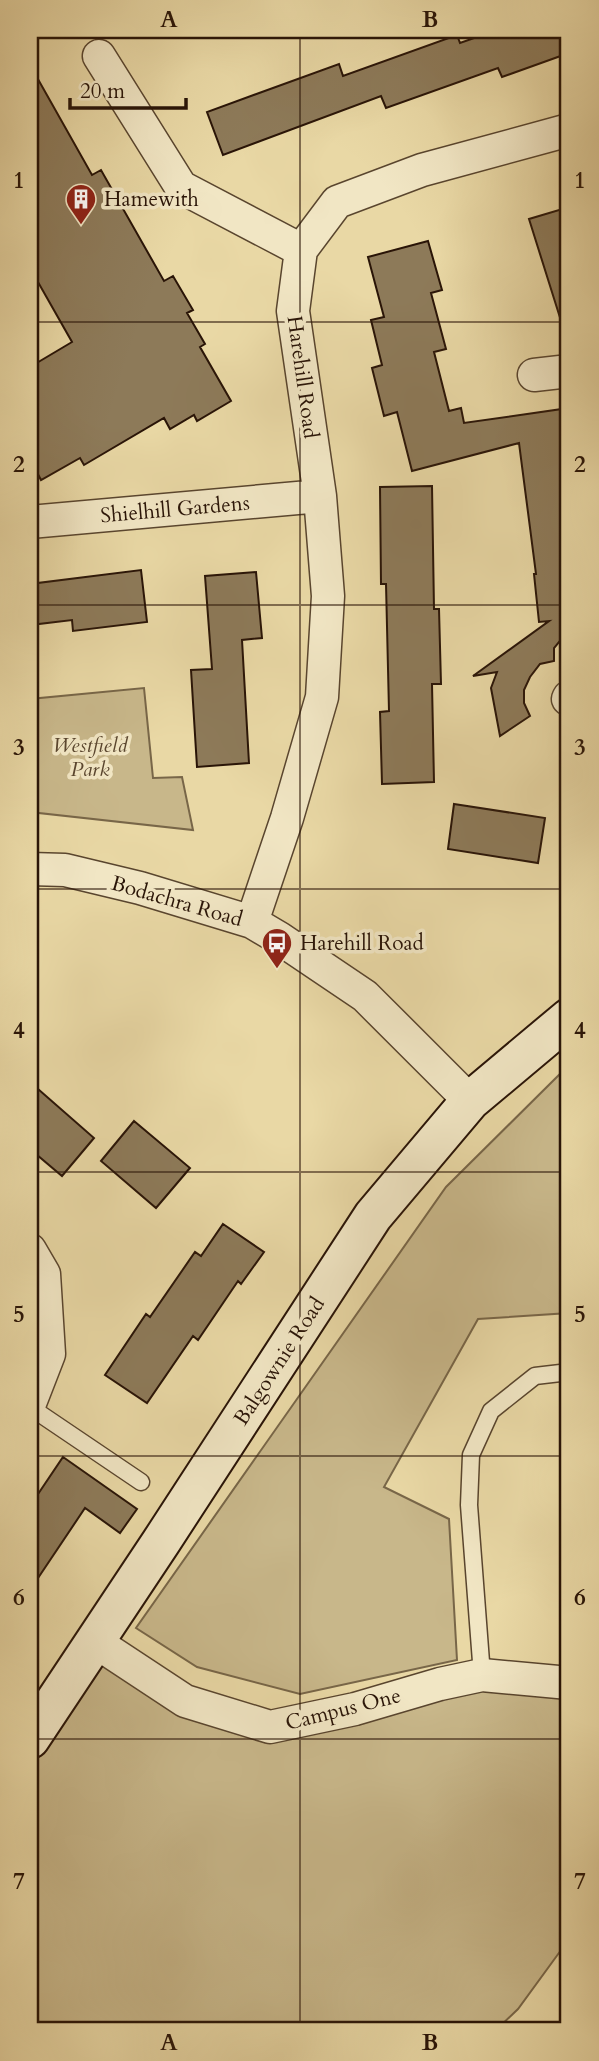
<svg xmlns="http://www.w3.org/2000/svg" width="599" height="2061" font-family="Cardo,serif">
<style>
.green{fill:#c8b78a;stroke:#786648;stroke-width:2}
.building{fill:#8d7a59;stroke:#291407;stroke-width:2}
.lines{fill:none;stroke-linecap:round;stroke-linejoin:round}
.lane-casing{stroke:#59452e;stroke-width:19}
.street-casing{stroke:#59452e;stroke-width:35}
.secondary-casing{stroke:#291407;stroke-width:42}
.lane{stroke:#f1e6c4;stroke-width:16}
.street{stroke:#f1e6c4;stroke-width:32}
.secondary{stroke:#f1e6c4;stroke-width:38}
.grid{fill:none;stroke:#291407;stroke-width:2;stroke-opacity:0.55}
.labels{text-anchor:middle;stroke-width:7;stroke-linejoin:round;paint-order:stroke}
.poi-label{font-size:21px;fill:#291407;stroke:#f1e6c4;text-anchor:start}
.street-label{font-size:21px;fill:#291407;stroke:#f1e6c4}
.park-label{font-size:21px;font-style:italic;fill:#59452e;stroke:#f1e6c4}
.neatline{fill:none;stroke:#291407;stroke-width:2.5}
.grid-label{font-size:23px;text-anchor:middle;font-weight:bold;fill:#291407}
</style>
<rect width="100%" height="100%" fill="#e9d8a5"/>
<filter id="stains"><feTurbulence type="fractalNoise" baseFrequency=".00286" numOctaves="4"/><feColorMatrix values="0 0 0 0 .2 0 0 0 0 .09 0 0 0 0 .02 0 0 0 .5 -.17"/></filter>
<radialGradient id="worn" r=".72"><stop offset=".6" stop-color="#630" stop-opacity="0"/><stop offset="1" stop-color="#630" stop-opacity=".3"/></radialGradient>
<path class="green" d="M144 688 153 778 182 777 193 830 30 812V699Z
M569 1065V1313L478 1319 384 1487 449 1519 457 1660 300 1694 197 1667 136 1628 446 1187Z
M94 1641 270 1727 440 1684 569 1683V1947L564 1946 518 2009 495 2031H30V1739Z"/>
<path class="building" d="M497 30H569V53L502 77 498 68 386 108 381 96 223 155 207 112 339 64 343 76 457 35 460 43Z
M30 65 92 175 101 170 164 281 173 276 193 310 187 313 205 344 200 347 231 401 197 421 194 415 170 429 164 418 84 465 80 458 41 480 30 459V367L72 342 30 268Z
M569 207V323L562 324 529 219Z
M428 241 442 290 431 293 446 349 434 352 449 411 461 408 464 423 569 408V630L554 648V661L540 664 530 677 524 690V703L530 716 500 736 491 688 497 672 473 676 549 621 539 622 534 574H536L519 443 412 471 397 412 384 416 372 368 382 365 371 320 384 317 368 257Z
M432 486 434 609H439L441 684H432L434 782 382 784 380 712 389 711 386 584H381L380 487Z
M141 570 147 622 73 631 72 620 30 625V584Z
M256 572 262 638 242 640 249 763 197 767 191 670 212 669 205 576Z
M454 804 545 818 538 863 448 849Z
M30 1082 94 1138 62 1176 30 1149Z
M134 1121 190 1168 156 1208 101 1161Z
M223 1224 264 1252 241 1284 238 1281 198 1340 193 1336 147 1403 105 1375 146 1314 150 1317 195 1252 201 1256Z
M63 1457 137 1509 120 1533 85 1508 30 1590V1506Z"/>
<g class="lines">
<g class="lane-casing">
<path id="lane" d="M30 1407 141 1482
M482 1675 469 1505 471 1455 491 1411 535 1376 569 1372"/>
</g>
<g class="street-casing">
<path id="street" d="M99 56 181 187 301 250
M534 375 569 371
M30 522 320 496
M568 699 569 697
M30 869 65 870 140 888 252 922 279 938 365 996 470 1101
M252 922 287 818 322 697 328 596 320 496 293 311 301 250 337 202 422 170 569 130
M30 1250 44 1274 49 1354 30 1403
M94 1641 185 1701 270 1727 355 1709 440 1684 482 1675 569 1683"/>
</g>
<g class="secondary-casing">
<path id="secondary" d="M30 1739 161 1542 373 1216 470 1101 569 1018"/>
</g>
<use href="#lane" class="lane"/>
<use href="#street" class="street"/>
<use href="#secondary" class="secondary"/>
</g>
<path class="grid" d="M300 30V2031M30 322H569M30 605H569M30 889H569M30 1172H569M30 1456H569M30 1739H569"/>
<defs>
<g id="building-pin" transform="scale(1.575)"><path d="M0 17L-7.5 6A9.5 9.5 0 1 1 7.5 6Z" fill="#8f2418" stroke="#f1e6c4"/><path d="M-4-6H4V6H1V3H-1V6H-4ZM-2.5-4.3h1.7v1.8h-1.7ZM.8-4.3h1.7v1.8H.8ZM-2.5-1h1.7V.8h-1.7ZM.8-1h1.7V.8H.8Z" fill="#fff"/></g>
<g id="bus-pin" transform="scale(1.575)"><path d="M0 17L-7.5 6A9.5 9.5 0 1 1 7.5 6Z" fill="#8f2418" stroke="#f1e6c4"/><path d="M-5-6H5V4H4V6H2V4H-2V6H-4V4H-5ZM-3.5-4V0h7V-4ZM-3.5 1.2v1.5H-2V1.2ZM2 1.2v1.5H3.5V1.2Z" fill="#fff"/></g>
</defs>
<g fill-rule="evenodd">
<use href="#building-pin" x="81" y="199"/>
<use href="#bus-pin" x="277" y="943"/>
</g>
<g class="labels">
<g class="poi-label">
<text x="104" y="206">Hamewith</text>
<text x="300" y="950">Harehill Road</text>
</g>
<g class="street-label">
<text transform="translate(303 377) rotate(82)" y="7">Harehill Road</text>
<text transform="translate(175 509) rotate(-5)" y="7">Shielhill Gardens</text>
<text transform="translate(177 901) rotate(16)" y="7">Bodachra Road</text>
<text transform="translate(279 1361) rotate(-57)" y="7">Balgownie Road</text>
<text transform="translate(343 1709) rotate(-14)" y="7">Campus One</text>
</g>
<g class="park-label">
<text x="90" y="752">Westfield<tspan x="90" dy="24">Park</tspan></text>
</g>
</g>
<rect width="599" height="2061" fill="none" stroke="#e9d8a5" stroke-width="77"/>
<path d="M70 98v10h116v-10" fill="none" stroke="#291407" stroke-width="3.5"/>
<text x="80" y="98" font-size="21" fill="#291407" stroke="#f1e6c4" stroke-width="5" paint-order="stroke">20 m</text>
<rect x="38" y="38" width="522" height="1984" class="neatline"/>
<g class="grid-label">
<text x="169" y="27">A</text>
<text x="430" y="27">B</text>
<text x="19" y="188">1</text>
<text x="580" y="188">1</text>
<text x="19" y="472">2</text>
<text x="580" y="472">2</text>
<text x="19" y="755">3</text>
<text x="580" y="755">3</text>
<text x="19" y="1038">4</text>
<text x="580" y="1038">4</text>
<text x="19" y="1322">5</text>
<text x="580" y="1322">5</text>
<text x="19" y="1605">6</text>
<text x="580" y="1605">6</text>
<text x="19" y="1889">7</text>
<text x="580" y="1889">7</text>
<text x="169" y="2050">A</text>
<text x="430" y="2050">B</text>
</g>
<rect width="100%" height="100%" filter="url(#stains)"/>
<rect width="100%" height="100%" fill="url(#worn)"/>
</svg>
